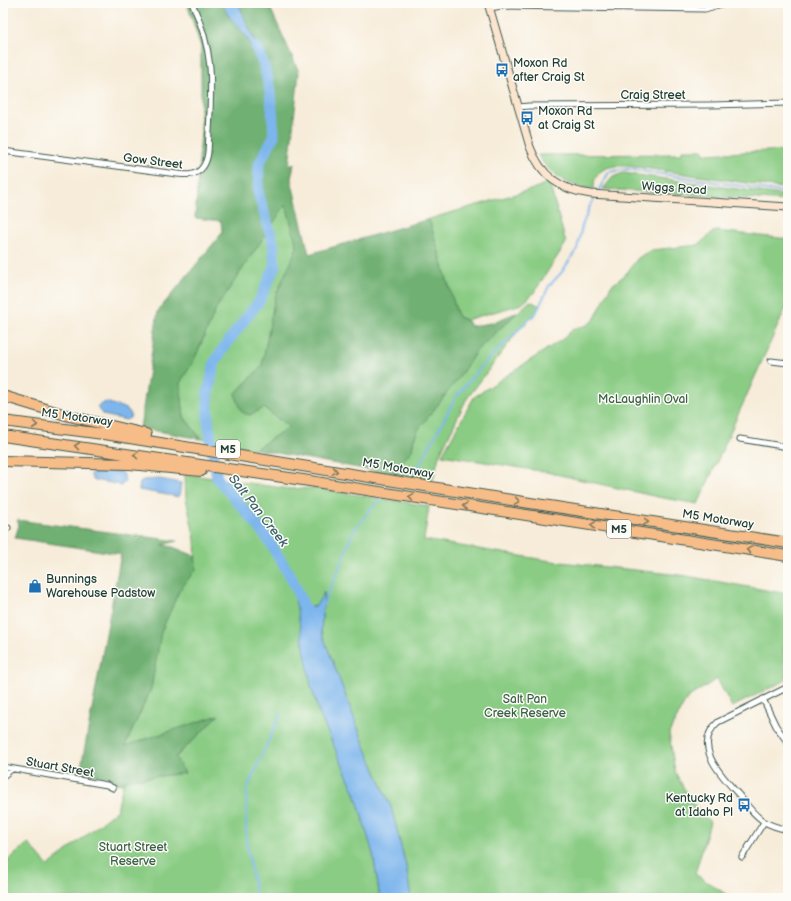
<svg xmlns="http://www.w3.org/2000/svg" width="791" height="901" font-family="'Balsamiq Sans',sans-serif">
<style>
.green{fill:#8acc84;stroke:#54845c}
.forest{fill:#6fb072;stroke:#477653}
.water{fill:#7db5ed;stroke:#4e7990}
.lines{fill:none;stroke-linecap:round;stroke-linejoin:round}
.stream{stroke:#7db5ed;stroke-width:2}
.river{stroke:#7db5ed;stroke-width:11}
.street-casing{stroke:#3f574d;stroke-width:7}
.secondary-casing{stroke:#3f574d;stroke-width:9}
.highway-casing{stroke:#3f574d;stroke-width:12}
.street{stroke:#fff;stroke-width:5}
.secondary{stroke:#fce5cf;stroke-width:7}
.highway{stroke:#f7bd88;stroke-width:10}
.oneway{stroke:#80775a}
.labels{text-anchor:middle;stroke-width:3;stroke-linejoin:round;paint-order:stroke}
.shield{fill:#fdfcf7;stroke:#62766e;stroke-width:1}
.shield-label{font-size:11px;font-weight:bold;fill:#1f3d34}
.poi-label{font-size:12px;fill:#1f3d34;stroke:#fdfcf7;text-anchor:start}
.street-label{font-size:12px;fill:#1f3d34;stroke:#fdfcf7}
.park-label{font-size:12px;fill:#3a6148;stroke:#fdfcf7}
.water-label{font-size:13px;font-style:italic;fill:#3b616c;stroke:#fdfcf7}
</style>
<rect width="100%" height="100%" fill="#fdfcf7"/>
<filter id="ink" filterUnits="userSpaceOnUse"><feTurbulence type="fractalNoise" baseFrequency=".025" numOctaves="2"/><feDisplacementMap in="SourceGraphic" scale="8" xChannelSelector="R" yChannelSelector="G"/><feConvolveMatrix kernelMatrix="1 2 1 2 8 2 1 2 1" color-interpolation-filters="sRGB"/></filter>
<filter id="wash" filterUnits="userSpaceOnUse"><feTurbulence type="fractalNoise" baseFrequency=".012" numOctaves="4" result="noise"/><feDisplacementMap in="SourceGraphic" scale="16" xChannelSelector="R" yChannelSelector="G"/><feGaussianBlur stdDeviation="0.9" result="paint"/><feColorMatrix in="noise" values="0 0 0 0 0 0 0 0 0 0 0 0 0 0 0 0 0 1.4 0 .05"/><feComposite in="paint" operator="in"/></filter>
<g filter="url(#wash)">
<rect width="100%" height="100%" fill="#f7ecd9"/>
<path class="green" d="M682 150H703L704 154 788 150V189L637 167C625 166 604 163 597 176 594 179 594 185 594 189 570 187 550 176 538 155L682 154Z
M623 173 788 196V201L603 189 613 177Z
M549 182 566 243 533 294 522 304 466 320 458 317 429 219 533 189Z
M286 204 298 247 275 297 262 366 235 394 249 415 264 408 289 427 255 449 201 439 184 417 180 383 194 360 217 307 246 261Z
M717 231 788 239V303L698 504 658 497 546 472 442 455 474 397 564 338 573 329 587 325 594 320 611 286 626 274 637 259 644 254 652 250 698 245 713 232Z
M530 301 540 306 536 313 521 327 466 400 439 456 433 480 391 474 412 450 414 439 418 430 457 380 477 350Z
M185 474 290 489 313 488 429 506 424 540 551 561 681 575 788 594V643L783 645 786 680 732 707 717 679 687 698 669 733 675 772 691 801 710 822 695 874 732 898H411L406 866 391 807 366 749 321 631 324 593 316 606 304 608 296 600 319 713 355 793 373 854 380 898H3V865L28 843 48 866 117 810 124 780 185 773 175 758 218 716 125 746 151 689 161 632 179 591 196 569 195 540 186 498Z"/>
<path class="forest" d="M187 3H268L299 72 289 166 294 164 291 179 309 254 429 219 458 317 466 320 471 326 491 323 518 312 477 350 457 380 418 430 414 439 412 450 391 474 255 449 289 427 264 408 249 415 242 412 235 394 262 366 275 297 297 247 286 204 217 307 194 360 180 383 184 417 201 439 140 428 158 311 222 233 221 221 195 218 201 132V47Z
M17 520 178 541 162 545 173 547 195 556 196 569 179 591 161 632 151 689 125 746 219 715 175 757 185 773 125 780 122 784 114 783 108 777 80 773 121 554 15 538 19 525Z"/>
<path class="water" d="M222 3H238L263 60 258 62 246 36 228 15Z
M106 402 127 409 131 414 130 418 126 420 103 415 98 409V406Z
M94 470 122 472 124 475 125 481 121 486 117 484 93 480 91 476V473Z
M160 479 181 483 179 497 139 490 140 483 143 480Z
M324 592 321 631 366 749 391 807 406 866 411 898H380L373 854 355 793 319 713 311 686 295 599 304 608 316 606Z"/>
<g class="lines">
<path class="stream" d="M597 193 609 172 628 169 788 193
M408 479 415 473 456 397 487 360 536 313 549 286 562 272 577 249 582 226 590 206 595 197
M322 607 339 569 352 534 372 507 385 497
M256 898 246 840 247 789 281 713"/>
<path class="river" d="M256 47 263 63 269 85 272 108 274 136 259 164 258 192 273 242 275 266 260 300 224 347 215 362 208 393V421L217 478 259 527 269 541 291 577 310 621"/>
</g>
</g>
<g filter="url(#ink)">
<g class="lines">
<g class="street-casing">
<path id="street" d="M489 8 502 6 705 9 725 3
M518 107 529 106 711 105 788 103
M3 151 177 174C186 175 196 176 202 168 210 159 208 143 209 132 212 81 214 51 192 3
M771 361 788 363
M740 439 788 447
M3 527 8 528
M788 687 718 722C691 746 722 776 739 795 746 804 753 814 762 820 770 826 779 828 788 830
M763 699 776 726 788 743
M3 767 107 785 113 788
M3 776 12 769
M742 857 764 822"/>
</g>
<g class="secondary-casing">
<path id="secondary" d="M488 3 530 147C541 176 560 190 591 194L788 207"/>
</g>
<g class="highway-casing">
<path id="highway" d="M3 396 69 416 146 434
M3 421 111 435 530 503 788 543
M3 436 303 480 788 556
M3 461 130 464 201 471"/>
</g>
<use href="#street" class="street"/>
<use href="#secondary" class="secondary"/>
<use href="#highway" class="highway"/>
</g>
<defs><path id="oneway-chevron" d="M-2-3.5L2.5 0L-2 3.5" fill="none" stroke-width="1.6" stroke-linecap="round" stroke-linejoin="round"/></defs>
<g class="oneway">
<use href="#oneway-chevron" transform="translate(35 425) rotate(7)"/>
<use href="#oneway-chevron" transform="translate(77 446) rotate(-172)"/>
<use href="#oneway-chevron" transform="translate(136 455) rotate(-171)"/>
<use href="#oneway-chevron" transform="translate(335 471) rotate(10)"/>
<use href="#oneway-chevron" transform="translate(411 497) rotate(-171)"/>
<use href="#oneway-chevron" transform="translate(517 501) rotate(9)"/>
<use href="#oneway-chevron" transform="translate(465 506) rotate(-171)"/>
<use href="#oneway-chevron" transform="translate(646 522) rotate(9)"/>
<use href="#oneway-chevron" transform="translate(593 525) rotate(-171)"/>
<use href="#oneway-chevron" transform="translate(749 550) rotate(-171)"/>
</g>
</g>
<defs>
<g id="bus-bare" transform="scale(1.08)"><path d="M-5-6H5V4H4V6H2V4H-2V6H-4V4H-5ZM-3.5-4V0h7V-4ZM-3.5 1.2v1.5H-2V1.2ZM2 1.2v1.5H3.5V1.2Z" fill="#1f6fb2" stroke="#fdfcf7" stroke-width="2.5" paint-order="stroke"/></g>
<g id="shop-bare" transform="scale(1.08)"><path d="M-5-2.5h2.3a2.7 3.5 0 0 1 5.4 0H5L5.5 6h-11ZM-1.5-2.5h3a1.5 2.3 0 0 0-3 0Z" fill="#1f6fb2" stroke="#fdfcf7" stroke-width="2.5" paint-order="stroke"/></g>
</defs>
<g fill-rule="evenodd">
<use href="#bus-bare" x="502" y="70"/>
<use href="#bus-bare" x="527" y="118"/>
<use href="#shop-bare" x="35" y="586"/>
<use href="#bus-bare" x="744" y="805"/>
</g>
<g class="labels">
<g class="shield">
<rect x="216" y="440" width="24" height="18" rx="3"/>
<rect x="607" y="520" width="24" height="18" rx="3"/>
</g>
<g class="shield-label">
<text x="228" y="453">M5</text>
<text x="619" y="533">M5</text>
</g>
<g class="poi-label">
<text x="513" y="67">Moxon Rd<tspan x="513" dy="14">after Craig St</tspan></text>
<text x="538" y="115">Moxon Rd<tspan x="538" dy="14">at Craig St</tspan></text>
<text x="46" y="583">Bunnings<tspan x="46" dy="14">Warehouse Padstow</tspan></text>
<text x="733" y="802" text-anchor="end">Kentucky Rd<tspan x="733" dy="14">at Idaho Pl</tspan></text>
</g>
<g class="street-label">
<text x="653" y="99">Craig Street</text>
<text transform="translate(153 161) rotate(7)" y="4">Gow Street</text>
<text transform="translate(674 188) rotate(4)" y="4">Wiggs Road</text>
<text transform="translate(77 417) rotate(8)" y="4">M5 Motorway</text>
<text transform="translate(398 468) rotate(10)" y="4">M5 Motorway</text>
<text transform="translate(718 519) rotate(9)" y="4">M5 Motorway</text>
<text transform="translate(60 767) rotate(10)" y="4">Stuart Street</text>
</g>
<g class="park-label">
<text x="643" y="403">McLaughlin Oval</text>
<text x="525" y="703">Salt Pan<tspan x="525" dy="14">Creek Reserve</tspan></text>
<text x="133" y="851">Stuart Street<tspan x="133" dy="14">Reserve</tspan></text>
</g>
<g class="water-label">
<text transform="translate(259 510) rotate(52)" y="5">Salt Pan Creek</text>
</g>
</g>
<rect width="791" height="901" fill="none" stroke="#fdfcf7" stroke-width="16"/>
</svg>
